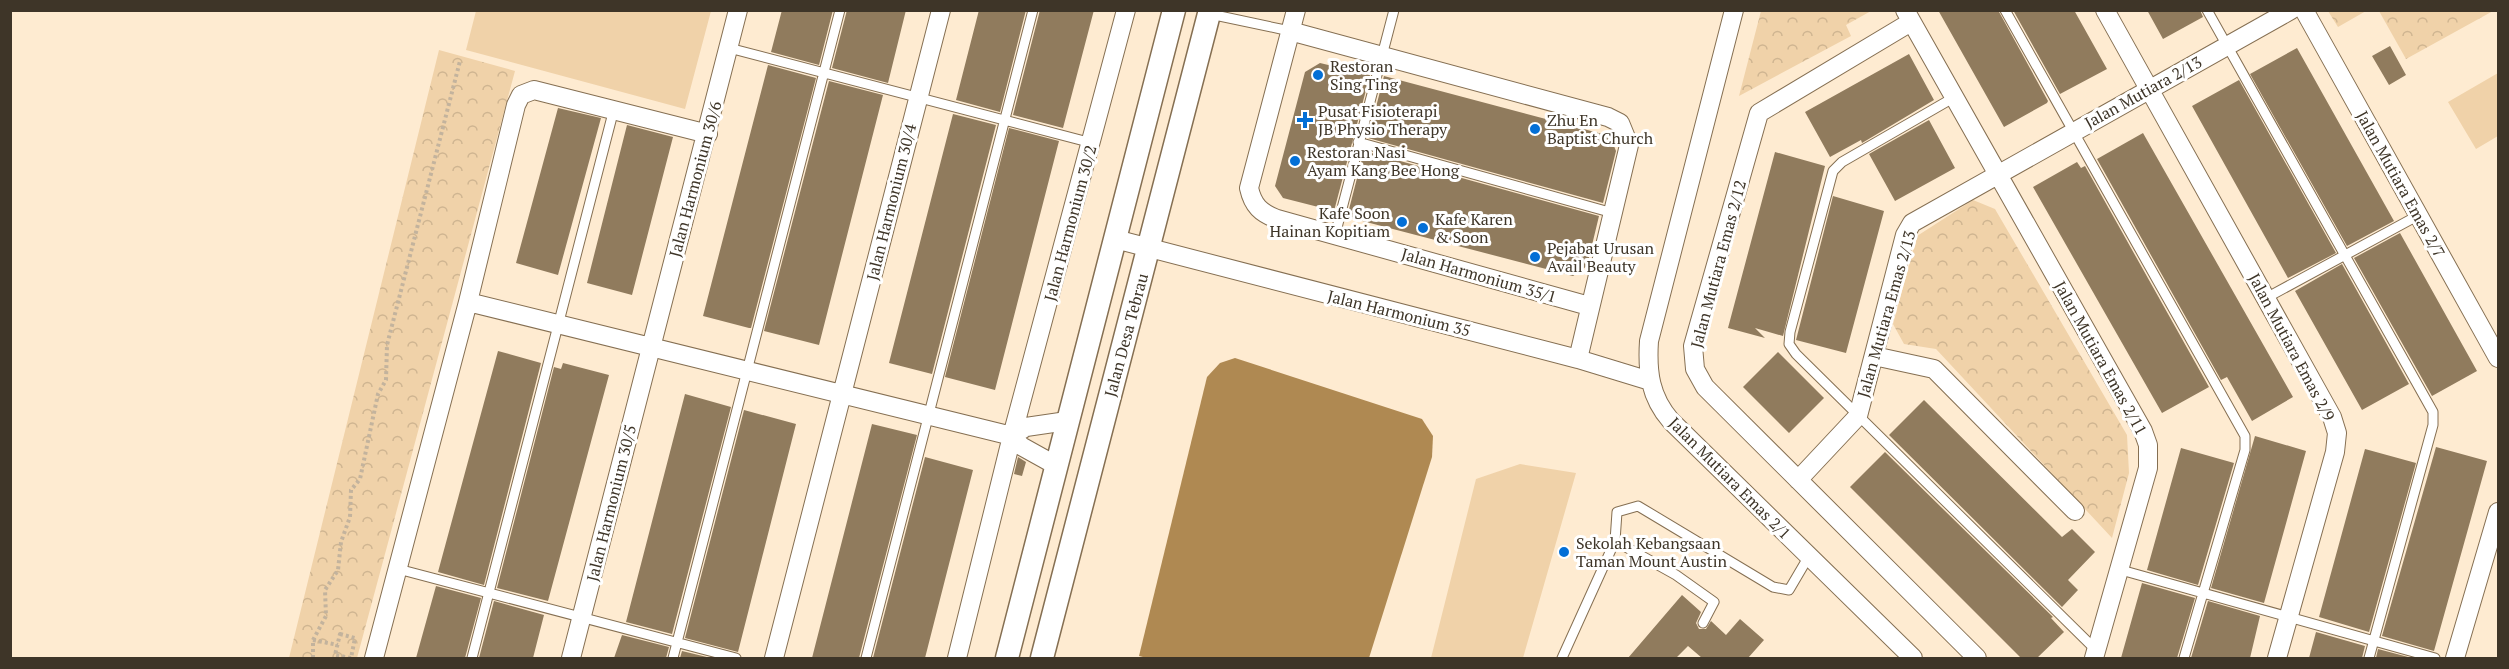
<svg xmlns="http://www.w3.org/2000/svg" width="2509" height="669" font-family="'PT Serif',serif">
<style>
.park{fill:url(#park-crowns)}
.pitch{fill:#f0d2a9}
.water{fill:#af8952}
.building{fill:#907b5d}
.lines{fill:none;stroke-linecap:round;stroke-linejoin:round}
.service-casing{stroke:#856f52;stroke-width:11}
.minor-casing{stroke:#856f52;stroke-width:20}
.tertiary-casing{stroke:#856f52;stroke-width:25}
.path{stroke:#c3b39d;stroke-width:4;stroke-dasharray:3 3;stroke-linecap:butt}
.service{stroke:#fff;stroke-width:9}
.minor{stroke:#fff;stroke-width:18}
.tertiary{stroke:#fff;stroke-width:22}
.poi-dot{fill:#036fd6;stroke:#fff;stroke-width:2}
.labels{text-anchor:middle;stroke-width:6;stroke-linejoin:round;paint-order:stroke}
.poi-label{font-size:16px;fill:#3e3528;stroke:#fff;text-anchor:start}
.street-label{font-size:16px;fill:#3e3528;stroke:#fff}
</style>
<defs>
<pattern id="park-crowns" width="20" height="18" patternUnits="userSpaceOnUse" patternTransform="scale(1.5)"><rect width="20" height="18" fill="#f0d2a9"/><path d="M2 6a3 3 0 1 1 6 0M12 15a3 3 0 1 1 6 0" fill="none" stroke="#cfb591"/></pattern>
</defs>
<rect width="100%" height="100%" fill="#feebd1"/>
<path class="park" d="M1761 11V10L1871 11 1846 25 1851 36 1739 96Z
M2328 11H2366L2338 27Z
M2379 11H2493L2406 59Z
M439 50 515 71 357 658H289Z
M1973 200 1995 209 2127 435 2129 473 2112 538 1936 349 1904 344 1893 324 1917 236Z"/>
<path class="pitch" d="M476 11V10L711 11 685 109 466 50Z
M2498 73V136L2476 149 2448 102Z
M1520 464 1576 473 1523 658H1431L1476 479Z"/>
<path class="water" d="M1235 358 1422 419 1433 436 1432 457 1369 658H1147L1139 656 1207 377 1220 363Z"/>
<path class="building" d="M782 10H833L819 65 771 52Z
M847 10H906L888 83 832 68Z
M979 10H1026L1000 112 956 100Z
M1040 10H1094L1063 128 1013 115Z
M1938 10H1998L2048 101 2047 103 2004 127Z
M2013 10H2074L2107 69 2060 94Z
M2147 10H2200L2203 17 2163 39Z
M2390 46 2406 75 2389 85 2372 56Z
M2297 48 2394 221 2347 246 2250 74Z
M1909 54 1934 100 1862 143 1861 140 1830 157 1805 112Z
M1320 63 1370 75 1334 211 1283 198 1275 186 1305 72Z
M768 65 816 78 751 328H749L703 316Z
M1384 76 1610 136 1616 151 1603 203 1368 138Z
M2239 80 2336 253 2288 278 2192 106Z
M829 81 883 95 819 345 764 331Z
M558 108 601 118 558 275 516 263Z
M953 114 996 125 932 374 889 363Z
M1929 120 1955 168 1895 201 1869 154Z
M627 125 673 137 632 295 587 283Z
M1009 128 1059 141 995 390 945 377Z
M2143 133 2293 397 2252 421 2227 377 2221 380 2097 159Z
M1364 151 1599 216 1587 266 1573 276 1347 217Z
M1775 152 1825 166 1783 336 1755 328 1765 338 1728 328Z
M2077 162 2081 168 2085 166 2209 387 2162 413 2033 187Z
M1833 196 1884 211 1846 353 1796 340Z
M2400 233 2477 371 2432 396 2354 258Z
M2342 264 2409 384 2362 410 2295 291Z
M498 351 541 363 484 585 438 572Z
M1778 352 1824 398 1789 433 1743 387Z
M563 363 609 375 548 601 497 588 554 367 561 369Z
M685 394 731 407 672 634 626 622Z
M1924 400 2062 537 2072 529 2095 552 2068 580 2078 590 2062 607 1889 435Z
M744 410 796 424 738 652 685 638Z
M872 424 917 435 859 658H812Z
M2255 436 2306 451 2264 603 2211 588Z
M2436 447 2487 461 2434 651 2382 636Z
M2181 448 2234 463 2198 585 2147 570Z
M2365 449 2416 463 2369 632 2319 617Z
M1885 452 2053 617 2051 618 2064 632 2037 658H2021L1850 487Z
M925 457 973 470 925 658H873Z
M1018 457 1026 462 1022 476 1014 474Z
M2142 583 2195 598 2177 658H2121Z
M436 586 481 598 465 658H416Z
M1682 595 1701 612 1696 623 1699 629H1706L1711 621 1726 635 1740 619 1764 640 1748 658H1702L1688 646 1676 658H1628Z
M494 601 544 615 533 658H479Z
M2208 601 2260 616 2250 658H2191Z
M2316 632 2365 646 2362 658H2309Z
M622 635 669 647 666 658H614Z
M2378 649 2412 658H2376Z
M682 651 711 658H680Z"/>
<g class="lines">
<g class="service-casing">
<path id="service" d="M2005 10 2245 436V450L2184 658
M2207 10 2433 412V425L2369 658
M1210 14 1290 31
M729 48 1092 143
M1953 98 1842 162 1833 171 1790 332 1789 344 1796 354 2097 651
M1358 142 1613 213
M1335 235 1394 10
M2266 298 2419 215
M398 569 736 658
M2121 570 2435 658
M1703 623 1714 602 1676 575 1615 541 1617 512 1638 506 1773 587 1789 590 1809 556
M472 658 614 109
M673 658 840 10
M866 658 1033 10
M1562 658 1615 541"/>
</g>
<g class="minor-casing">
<path id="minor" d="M1296 10 1249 188C1253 206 1261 213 1277 219L1589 306
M1734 10 1649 341C1647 372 1650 397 1671 421L1913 658
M1905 10 2143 431 2148 445V468L2094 658
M2105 10 2332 417 2337 433 2335 452 2277 658
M2304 10 2498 358
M1911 22 1759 113 1693 346 1695 369 1705 387 1977 658
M1290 31 1608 117 1620 123 1629 145 1578 359
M1115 239 1578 359 1650 381
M468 302 1012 436 1021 446 1057 466
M1874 356 1934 369 2075 511
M1012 436 1026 427 1067 421
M1798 480 1858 416 1905 235 1912 223 2291 10
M374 658 468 302 516 105 521 95 534 90 708 134
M571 658 738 10
M774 658 941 10
M957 658 1012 436 1126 10
M2455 658 2498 512"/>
</g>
<g class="tertiary-casing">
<path id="tertiary" d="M1007 658 1174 10
M1042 658 1210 10"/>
</g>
<path class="path" d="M340 634 355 638 351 658 335 655Z
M313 640 338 645
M313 658V640L326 616 325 590 338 570 341 542 350 517 351 490 360 479 378 394 386 380 387 345 460 61"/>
<use href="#service" class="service"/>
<use href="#minor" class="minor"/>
<use href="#tertiary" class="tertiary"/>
</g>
<g class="poi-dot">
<circle cx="1318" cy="75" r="6"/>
<path d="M1302 111h6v6h6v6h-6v6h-6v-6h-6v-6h6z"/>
<circle cx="1535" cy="129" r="6"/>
<circle cx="1295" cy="161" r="6"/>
<circle cx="1402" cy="222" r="6"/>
<circle cx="1423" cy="228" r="6"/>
<circle cx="1535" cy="257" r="6"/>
<circle cx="1564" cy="552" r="6"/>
</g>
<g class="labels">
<g class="poi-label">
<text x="1330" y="72">Restoran<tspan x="1330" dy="18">Sing Ting</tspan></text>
<text x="1318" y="117">Pusat Fisioterapi<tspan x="1318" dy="18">JB Physio Therapy</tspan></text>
<text x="1547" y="126">Zhu En<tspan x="1547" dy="18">Baptist Church</tspan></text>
<text x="1307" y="158">Restoran Nasi<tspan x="1307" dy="18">Ayam Kang Bee Hong</tspan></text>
<text x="1390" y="219" text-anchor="end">Kafe Soon<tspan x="1390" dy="18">Hainan Kopitiam</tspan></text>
<text x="1435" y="225">Kafe Karen<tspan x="1435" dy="18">&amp; Soon</tspan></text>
<text x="1547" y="254">Pejabat Urusan<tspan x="1547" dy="18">Avail Beauty</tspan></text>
<text x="1576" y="549">Sekolah Kebangsaan<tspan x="1576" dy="18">Taman Mount Austin</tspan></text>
</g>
<g class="street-label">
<text transform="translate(2143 92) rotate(-29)" y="6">Jalan Mutiara 2/13</text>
<text transform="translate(695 179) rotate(-75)" y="6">Jalan Harmonium 30/6</text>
<text transform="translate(2401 184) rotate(61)" y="6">Jalan Mutiara Emas 2/7</text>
<text transform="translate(891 202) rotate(-76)" y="6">Jalan Harmonium 30/4</text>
<text transform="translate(1070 223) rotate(-75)" y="6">Jalan Harmonium 30/2</text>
<text transform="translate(1718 264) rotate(-75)" y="6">Jalan Mutiara Emas 2/12</text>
<text transform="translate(1479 275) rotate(16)" y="6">Jalan Harmonium 35/1</text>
<text transform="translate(1399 313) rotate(14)" y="6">Jalan Harmonium 35</text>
<text transform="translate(1886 314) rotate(-74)" y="6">Jalan Mutiara Emas 2/13</text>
<text transform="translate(1126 335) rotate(-75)" y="6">Jalan Desa Tebrau</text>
<text transform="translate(2292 347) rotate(62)" y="6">Jalan Mutiara Emas 2/9</text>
<text transform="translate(2101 358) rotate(61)" y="6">Jalan Mutiara Emas 2/11</text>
<text transform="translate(1730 478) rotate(45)" y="6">Jalan Mutiara Emas 2/1</text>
<text transform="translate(611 503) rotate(-76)" y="6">Jalan Harmonium 30/5</text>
</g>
</g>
<rect width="2509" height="669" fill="none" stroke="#3e3528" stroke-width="24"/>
</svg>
